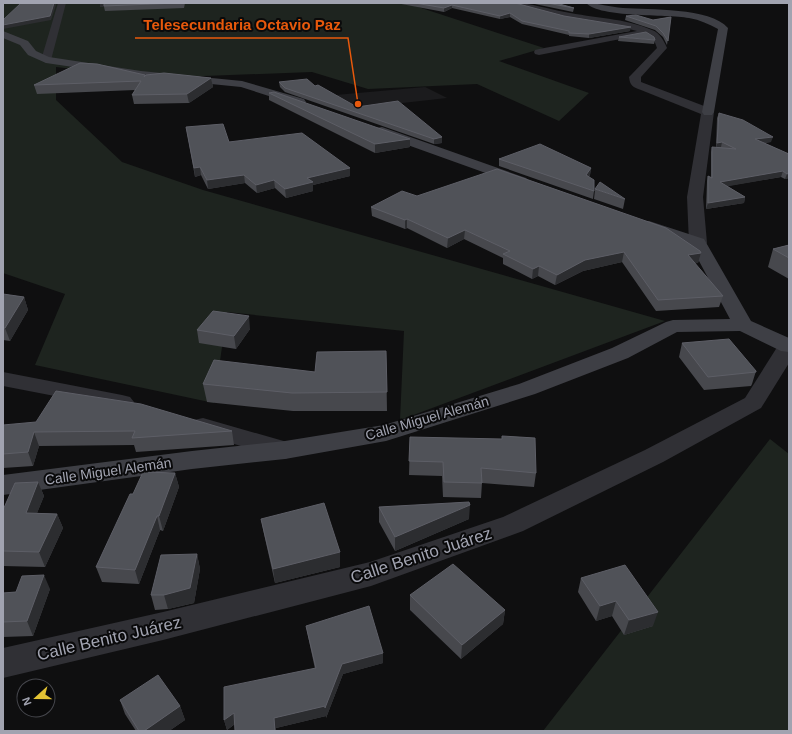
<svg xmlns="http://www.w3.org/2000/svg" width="792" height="734" font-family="Helvetica,sans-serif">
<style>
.built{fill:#1b1b1d}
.green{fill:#1e241f}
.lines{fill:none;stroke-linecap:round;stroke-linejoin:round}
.street{fill:#303035;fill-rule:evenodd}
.secondary{fill:#3e3f45;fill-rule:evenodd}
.wall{fill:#47484d}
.shaded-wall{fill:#2c2d30}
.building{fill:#505258;stroke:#5d5e66}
.labels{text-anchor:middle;stroke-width:4;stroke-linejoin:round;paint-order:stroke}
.street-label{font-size:14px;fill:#a1a3b0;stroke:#0a0a0b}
.near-street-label{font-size:17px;fill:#a1a3b0;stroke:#0a0a0b}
.leader{fill:none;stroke:#e8590c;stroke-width:1.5}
.callout-dot{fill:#e8590c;stroke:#0a0a0b;stroke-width:1.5}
.callout-label{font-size:15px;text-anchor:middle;font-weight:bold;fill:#e8590c;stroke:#0a0a0b;stroke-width:4;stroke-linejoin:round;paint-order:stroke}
</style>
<rect width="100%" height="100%" fill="#0f0f10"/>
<path class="built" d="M425 87 447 98 340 110 313 97Z"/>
<path class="green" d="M3 3H406L544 48 499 61 589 93 559 121 477 84 368 89 312 72 153 78 56 67V100L122 162 203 190 665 321 400 420 404 331 227 312 214 403 35 365 65 294 3 273Z
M770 439 789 454V731H543Z"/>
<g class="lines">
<path class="street" d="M58 3H66L51 60 46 63 41 60Z
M514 3C532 3 547 9 565 12 593 18 625 18 652 30 660 33 664 41 667 48L641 77V82L712 109 714 112 703 197 707 243 704 247 698 248 692 247 689 243 687 197 701 114 641 90C633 87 630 86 629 77L631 75 657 48 654 40 646 34 539 55 535 54 534 52 535 50 539 49 637 31 625 28 564 18 515 5Z
M789 340V363L761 408 663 462 523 531 371 586 163 640 3 678V648L163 612 370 562 503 517 645 450 745 398 781 341Z
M3 372 122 395 130 397 134 402 130 407 122 409 3 386Z
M203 418 294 444 298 450 294 456 285 459 194 432 191 426 194 420Z"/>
<path class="secondary" d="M586 3C598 3 610 7 623 8 649 10 710 7 728 28L714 112 712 115H704L702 112 718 29C709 24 700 20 689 18 666 14 600 18 586 3Z
M3 31 28 41 36 51 49 57 141 71 242 81 304 99 306 102 304 105 300 106 241 87 141 77 46 63 28 55 20 45 3 38Z
M382 127 526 178 529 181 526 184 521 186 516 184 377 134 375 131 377 128Z
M649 221 704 239 751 321 789 338V352L781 351 740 331 677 332 628 358 535 394 386 441 285 459 192 469 3 495V475L192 451 285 441 384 425 519 384 612 348 666 322 673 320 730 319 691 246 643 230 641 226 643 222Z"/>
</g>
<path class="wall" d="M100 3H185L184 8 105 11 104 7H100Z
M396 3H515L564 16 630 31 589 38 569 36V35L522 24 510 17 500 19 452 8 444 12Z
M530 3H556L574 8 573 12Z
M626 16 653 20 671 17 667 45 663 37 655 30 625 20Z
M619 37 655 40 654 44 618 41Z
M145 76 211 78 213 87 189 103 134 104 132 95 135 90 37 94 34 85Z
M279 82 315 86 357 107 442 137V143L434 144 285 92 280 87Z
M269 93 410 139V147L375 153 269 100Z
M719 113 771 142 764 143 789 154V178L785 179 781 177 727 186 745 197 744 203 706 209 707 181 708 176 711 177V152L712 147 716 148 717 118Z
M186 127 229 142 350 176 313 185V191L286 198 275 188 257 193 245 183 208 189 201 175 195 177Z
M499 159 591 168 590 175 589 177 594 191 593 199 499 166Z
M595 189 625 199 623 209 594 199Z
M417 196 701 253 698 263H694L723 296 719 307 656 311 622 262 583 271 555 285 538 276 532 279 503 264V258L464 239 447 248 407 228 405 229 372 216 371 207Z
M789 245V279L768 267 773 249Z
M3 294 24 297 28 310 10 341 3 340Z
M250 329 236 349 199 343 197 330Z
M682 343 756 371 752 384 751 386 704 390 679 357Z
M386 351 387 411H293L207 402 203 384 315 372Z
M3 425 232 431 234 445 136 452 134 445 39 446 33 466 3 468Z
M410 437 536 473 534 487 482 483 481 498 443 497 442 476 409 475Z
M175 473 179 487 163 531 160 530 139 584 102 582 96 567 133 494Z
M38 482 44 496 37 513 57 514 63 528 45 567 3 566V510Z
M379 507 469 519 395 551 379 522Z
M261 519 340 567 275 583 264 534Z
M197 554 200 569 194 603 168 609 155 610 151 595Z
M581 578 653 626 624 635 612 616 596 621 578 592Z
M50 589 33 636 3 637V593Z
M410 595 505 610 503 624 461 659 410 610Z
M306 626 383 663 343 674 326 718V716L276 728V731H235V724L227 730 224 720 315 669 308 636Z
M120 700 180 706 185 720 169 731H136L125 714Z"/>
<path class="shaded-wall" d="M54 3H56V5L51 20 3 29V25Z
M100 3H105L104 7H100Z
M452 5V8L444 12V8Z
M510 13V17L500 19V16Z
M631 27 630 31 589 38V34Z
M211 78 213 87 189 103 187 94Z
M442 137V143L434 144V139Z
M773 137 771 142 753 144 755 139Z
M410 139V147L375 153V144Z
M722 142 721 147 716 148 717 143Z
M200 167 201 175 195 177 194 168Z
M350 168V176L313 185V191L286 198 285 189 307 178Z
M591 168 590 175 585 183 586 175Z
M783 171 781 177 718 188 720 182Z
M789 173V178L785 179 787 174Z
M244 175 245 183 208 189 207 180Z
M274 180 275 188 257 193 256 185Z
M745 197 744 203 706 209 708 203Z
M407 219V228L405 229V220Z
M465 230 464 239 447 248 448 238Z
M624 252 622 262 583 271 555 285 557 275 585 260Z
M701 253 698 263 685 266 688 255Z
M539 266 538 276 532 279 533 269Z
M24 297 28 310 10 341 5 328Z
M249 316 250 329 236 349 234 336Z
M34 432 39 446 33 466 28 452Z
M175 473 179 487 163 531 159 516Z
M38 482 44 496 31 528 26 513Z
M470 505 469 519 395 551V537Z
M57 514 63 528 45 567 39 552Z
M157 516 160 530 139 584 135 570Z
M340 552V567L275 583 273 569Z
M197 554 200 569 194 603 168 609 164 595Z
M44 575 50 589 33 636 27 621Z
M616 601 612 616 596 621 600 606Z
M505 610 503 624 461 659 462 645Z
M658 612 653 626 624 635 629 620Z
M383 653V663L343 674 326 718 325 708 342 664Z
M180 706 185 720 169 731H144Z
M325 706 326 716 276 728V731H275L274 718Z
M234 713 236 723 227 730 224 720Z"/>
<path class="building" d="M21 3H54L50 16 3 25V20Z
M104 3H177L104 6Z
M415 3H515L564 16 631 27 589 34 569 33V31L522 21 510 13 500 16 452 5 444 8Z
M547 3H556L574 8Z
M636 15 653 20 671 17 668 41 663 33 656 26 626 16Z
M646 32 654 37 655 40 619 37Z
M80 63 97 64 145 75 144 77 146 75 164 73 211 78 187 94 132 95 141 81 34 85Z
M307 79 315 86 318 85 357 107 398 101 442 137 434 139 285 88 279 82Z
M274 92 410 139 375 144 269 93Z
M719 113 743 120 773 137 755 139 789 154V173L787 174 783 171 720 182 745 197 708 203V176L712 178V147L736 149 722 142 717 143Z
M223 124 229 142 302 133 350 168 307 178 313 182 285 189 274 180 256 185 244 175 207 180 200 167 194 168 186 127Z
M540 144 591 168 586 175 594 180V191L499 159Z
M497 169 666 228 700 251 701 253 688 255 723 296 658 300 624 252 585 260 557 275 539 266 533 269 503 254 510 251 465 230 448 238 407 219 405 220 371 207 402 191 417 196Z
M600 182 625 199 595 189Z
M789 245V258L773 249Z
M3 294 24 297 5 328H3Z
M213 311 249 316 234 336 197 330Z
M729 339 756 371V372L708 377 682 343Z
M386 351 387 392 292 393 203 384 214 360 315 372 317 352Z
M56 391 141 404 232 431 132 438 135 431 34 432 28 452 3 454V425L36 422Z
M502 436 535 438 536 473 481 468 482 483 444 482 443 462 409 461 410 437 502 439Z
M143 472 175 473 159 516H157L135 570 96 567 130 494H133Z
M38 482 26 513 57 514 39 552 3 551V510L15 483Z
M469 502 470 505 395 537 379 507Z
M324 503 340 552 273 569 261 519Z
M197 554 190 588 164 595H151L161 555Z
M453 564 505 610 462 645 410 595Z
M625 565 658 612 629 620 616 601 600 606 581 578Z
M44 575 27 621 3 622V593L16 592 22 576Z
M369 606 383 653 342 664 325 708V706L274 718 275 731H235L234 713 224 720V687L316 668 306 626Z
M158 675 180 706 144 731H139L120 700Z"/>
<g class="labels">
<g class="street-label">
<text transform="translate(427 418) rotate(-16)" y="5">Calle Miguel Alemán</text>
<text transform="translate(108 471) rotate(-8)" y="5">Calle Miguel Alemán</text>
</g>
<g class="near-street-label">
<text transform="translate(421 555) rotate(-18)" y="6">Calle Benito Juárez</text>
<text transform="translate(109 638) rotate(-13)" y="6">Calle Benito Juárez</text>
</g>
</g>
<path class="leader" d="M358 104L348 38H135"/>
<circle class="callout-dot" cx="358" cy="104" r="4"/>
<g class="callout-label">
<text x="242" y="30">Telesecundaria Octavio Paz</text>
</g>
<rect width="792" height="734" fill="none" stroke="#a1a3b0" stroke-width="8"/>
<g transform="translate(36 698) rotate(249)"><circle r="19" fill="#0a0a0b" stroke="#46474d"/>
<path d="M0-3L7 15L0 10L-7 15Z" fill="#e3c334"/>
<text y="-6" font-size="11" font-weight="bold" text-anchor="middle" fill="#a1a3b0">N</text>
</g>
</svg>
